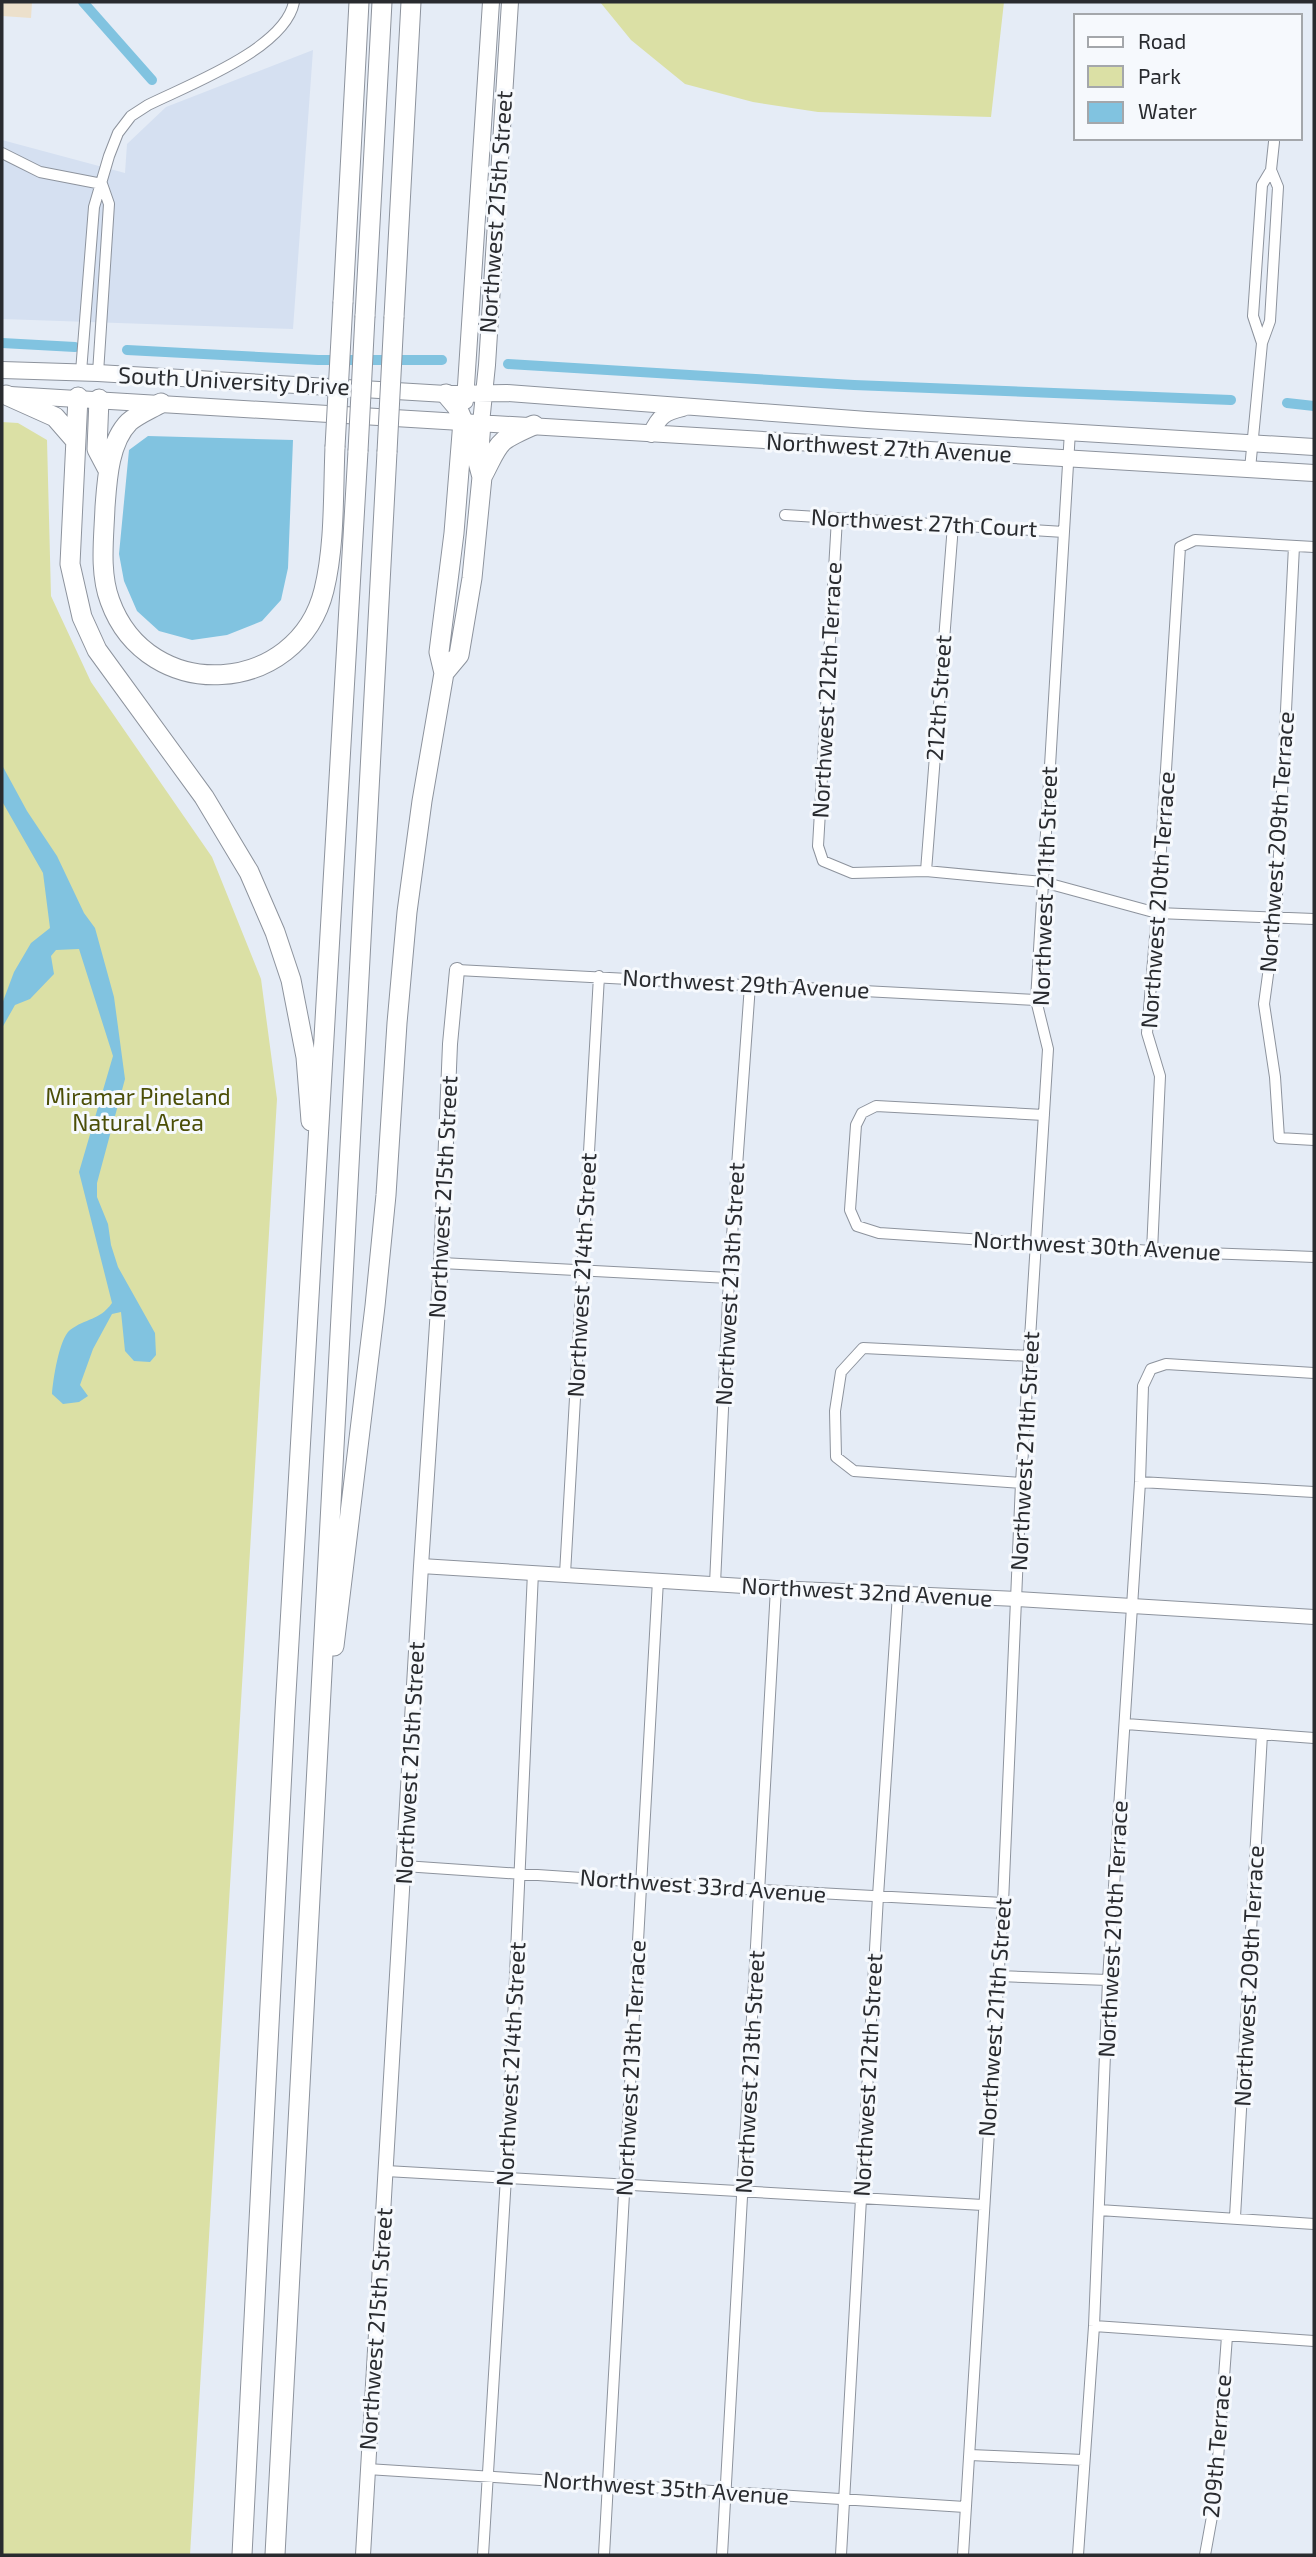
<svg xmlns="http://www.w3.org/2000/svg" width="1316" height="2557" font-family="'Exo 2',sans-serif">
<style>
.built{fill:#d5e0f1}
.education{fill:#ece0cb}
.green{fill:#dbe0a5}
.water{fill:#81c3e0}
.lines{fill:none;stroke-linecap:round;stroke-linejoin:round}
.canal{stroke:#81c3e0;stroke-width:10}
.street-casing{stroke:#8d939d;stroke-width:12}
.secondary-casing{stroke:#8d939d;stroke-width:16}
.primary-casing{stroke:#8d939d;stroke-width:18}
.highway-casing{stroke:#8d939d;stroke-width:21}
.street{stroke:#fff;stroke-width:10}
.secondary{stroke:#fff;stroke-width:14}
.primary{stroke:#fff;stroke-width:16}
.highway{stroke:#fff;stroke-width:19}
.highway-bridge-casing{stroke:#8d939d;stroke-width:21;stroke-linecap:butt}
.highway-bridge{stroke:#fff;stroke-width:19}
.labels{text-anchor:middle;stroke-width:6;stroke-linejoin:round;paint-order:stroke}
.street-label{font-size:23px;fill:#292b2f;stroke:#f6f9fd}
.park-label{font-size:23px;fill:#4b4e07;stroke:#f6f9fd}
</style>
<rect width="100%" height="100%" fill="#e5ecf6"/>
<path class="built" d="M313 50 293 329 2 319V140L125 173 127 144 166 107Z"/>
<path class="education" d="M2 2H32L31 18 2 16Z"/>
<path class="green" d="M600 2H1004L991 117 818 112 753 102 685 84 631 40Z
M2 422 18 423 47 440 51 596 91 682 212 857 261 979 277 1099 190 2555H2Z"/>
<path class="water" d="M148 436 293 440 288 568 281 600 262 621 227 635 192 640 159 631 137 611 124 581 119 554 129 450Z
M2 765 27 811 57 856 84 913 95 928 114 997 125 1079 97 1183V1197L108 1224 111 1245 118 1267 155 1333 156 1355 150 1362 134 1361 125 1351 121 1312 112 1314 93 1349 80 1385 88 1396 79 1402 63 1404 52 1394C53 1380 59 1339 70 1330 86 1318 99 1321 112 1303L79 1172 113 1056 79 949 56 950 51 956 54 974 30 999 15 1005 2 1028V1004L14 972 31 943 50 928 43 873 3 803Z"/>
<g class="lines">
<path class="canal" d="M83 2 152 80
M2 343 75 347
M127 350 318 360H442
M508 364 854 385 1231 400
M1287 403 1314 406"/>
<g class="street-casing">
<path id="street" d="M2 153 40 172 102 184
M1262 343 1253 316 1262 185 1271 170
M81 372 94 207 109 156 118 133 131 116 148 105C188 85 285 49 294 2
M98 373 109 204 102 184
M1250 469 1262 343 1270 321 1278 187 1271 170 1274 142
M785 515 1064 532
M837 518 818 846 823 861 852 873 926 871 1043 882 1157 913 1314 919
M1294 546 1276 916 1264 1004 1275 1077 1279 1138 1314 1140
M926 871 953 525
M457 970 1036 1000
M1044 1115 876 1106 862 1113 856 1125 850 1210 857 1226 879 1233 1152 1251 1314 1257
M1152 1251 1160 1076 1147 1033 1157 913 1180 547 1195 540 1314 547
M441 1263 729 1278
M1140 1482 1314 1492
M1021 1483 854 1471 836 1457 835 1411 841 1372 863 1348 1030 1356
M565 1574 599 976
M715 1584 729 1278 750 985
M1126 1724 1314 1738
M404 1866 760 1890 1003 1903
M998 1976 1108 1980
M386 2171 983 2205
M1099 2210 1314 2224
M1235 2217 1262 1734
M1094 2326 1314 2341
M970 2455 1083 2460
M367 2469 965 2507
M483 2555 506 2177 533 1572
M604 2555 658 1580
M722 2555 776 1588
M841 2555 878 1896 898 1594
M963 2555 1003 1903 1021 1483 1048 1049 1036 1000 1070 431
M1078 2555 1094 2326 1108 1980 1140 1482 1143 1386 1151 1369 1166 1364 1314 1373
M1205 2555 1215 2500 1227 2336"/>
</g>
<g class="secondary-casing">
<path id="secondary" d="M421 1566 776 1588 1017 1599 1314 1617
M363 2555 421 1566 441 1263 450 1044 457 970"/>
</g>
<g class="primary-casing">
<path id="primary" d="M2 370 98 373 446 394 507 393 867 420 1314 447
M10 395 1314 473
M465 401 491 2
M481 423 487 365 510 2
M651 434C659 416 665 412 683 408"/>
</g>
<g class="highway-casing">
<path id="highway" d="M343 302 359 2
M365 316 382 2
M394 317 411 2
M6 395 55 417 75 440
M78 397 70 564 82 617 97 650 204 797 249 872 275 932 291 980 306 1057 311 1121
M99 399 97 449 107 468
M161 403C151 409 138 414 129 422 109 442 107 480 105 507 104 537 99 572 110 601 148 706 298 696 324 590 335 545 333 494 335 447
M482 477C501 441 495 442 534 425
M444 673 459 655 472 578 482 477 478 462 481 423
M334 1646 375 1306 386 1195 397 1023 407 912 422 801 444 673 439 652 454 533 463 421 457 407 446 394
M242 2555 285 1711 358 451
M275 2555 387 452"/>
</g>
<use href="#street" class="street"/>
<use href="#secondary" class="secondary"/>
<use href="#primary" class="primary"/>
<use href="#highway" class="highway"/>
<g class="highway-bridge-casing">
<path id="highway-bridge" d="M335 447 343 302
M358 451 365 316
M387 452 394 317"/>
</g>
<use href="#highway-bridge" class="highway-bridge"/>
</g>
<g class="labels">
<g class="street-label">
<text transform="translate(496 212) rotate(-86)" y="8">Northwest 215th Street</text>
<text transform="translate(234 381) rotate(3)" y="8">South University Drive</text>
<text transform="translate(889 448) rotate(3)" y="8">Northwest 27th Avenue</text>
<text transform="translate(924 523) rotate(3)" y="8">Northwest 27th Court</text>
<text transform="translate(827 690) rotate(-87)" y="8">Northwest 212th Terrace</text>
<text transform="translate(939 698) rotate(-86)" y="8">212th Street</text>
<text transform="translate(1277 842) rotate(-86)" y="8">Northwest 209th Terrace</text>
<text transform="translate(1045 886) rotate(-88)" y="8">Northwest 211th Street</text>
<text transform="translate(1158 900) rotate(-86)" y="8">Northwest 210th Terrace</text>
<text transform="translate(746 984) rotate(3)" y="8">Northwest 29th Avenue</text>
<text transform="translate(443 1197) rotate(-87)" y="8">Northwest 215th Street</text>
<text transform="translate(1097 1246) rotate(3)" y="8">Northwest 30th Avenue</text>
<text transform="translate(582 1275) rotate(-87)" y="8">Northwest 214th Street</text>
<text transform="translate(730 1284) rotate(-87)" y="8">Northwest 213th Street</text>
<text transform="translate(1025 1451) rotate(-87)" y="8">Northwest 211th Street</text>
<text transform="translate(867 1592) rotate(3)" y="8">Northwest 32nd Avenue</text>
<text transform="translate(410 1763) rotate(-87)" y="8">Northwest 215th Street</text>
<text transform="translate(703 1886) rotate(4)" y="8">Northwest 33rd Avenue</text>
<text transform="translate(1113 1929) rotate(-87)" y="8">Northwest 210th Terrace</text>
<text transform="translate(1249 1976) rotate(-87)" y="8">Northwest 209th Terrace</text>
<text transform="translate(995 2017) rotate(-86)" y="8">Northwest 211th Street</text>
<text transform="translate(511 2064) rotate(-87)" y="8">Northwest 214th Street</text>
<text transform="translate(631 2068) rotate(-87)" y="8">Northwest 213th Terrace</text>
<text transform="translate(750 2072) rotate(-87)" y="8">Northwest 213th Street</text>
<text transform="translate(868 2075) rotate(-87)" y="8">Northwest 212th Street</text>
<text transform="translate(376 2329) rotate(-86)" y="8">Northwest 215th Street</text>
<text transform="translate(1217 2446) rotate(-85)" y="8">209th Terrace</text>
<text transform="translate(666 2488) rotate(4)" y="8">Northwest 35th Avenue</text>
</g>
<g class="park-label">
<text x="138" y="1105">Miramar Pineland<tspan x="138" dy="26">Natural Area</tspan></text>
</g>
</g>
<rect width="1316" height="2557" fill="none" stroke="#292b2f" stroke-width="7"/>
<rect x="1074" y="14" width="228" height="126" fill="#f6f9fd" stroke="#a4a7ab" stroke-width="2"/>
<rect x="1088" y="37" width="35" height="10" fill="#ffffff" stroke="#a4a7ab" stroke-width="2"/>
<text x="1138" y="49" font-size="21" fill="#292b2f">Road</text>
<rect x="1088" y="66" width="35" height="21" fill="#dbe0a5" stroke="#a4a7ab" stroke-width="2"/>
<text x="1138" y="84" font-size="21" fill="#292b2f">Park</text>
<rect x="1088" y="102" width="35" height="21" fill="#81c3e0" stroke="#a4a7ab" stroke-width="2"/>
<text x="1138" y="119" font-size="21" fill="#292b2f">Water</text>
</svg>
